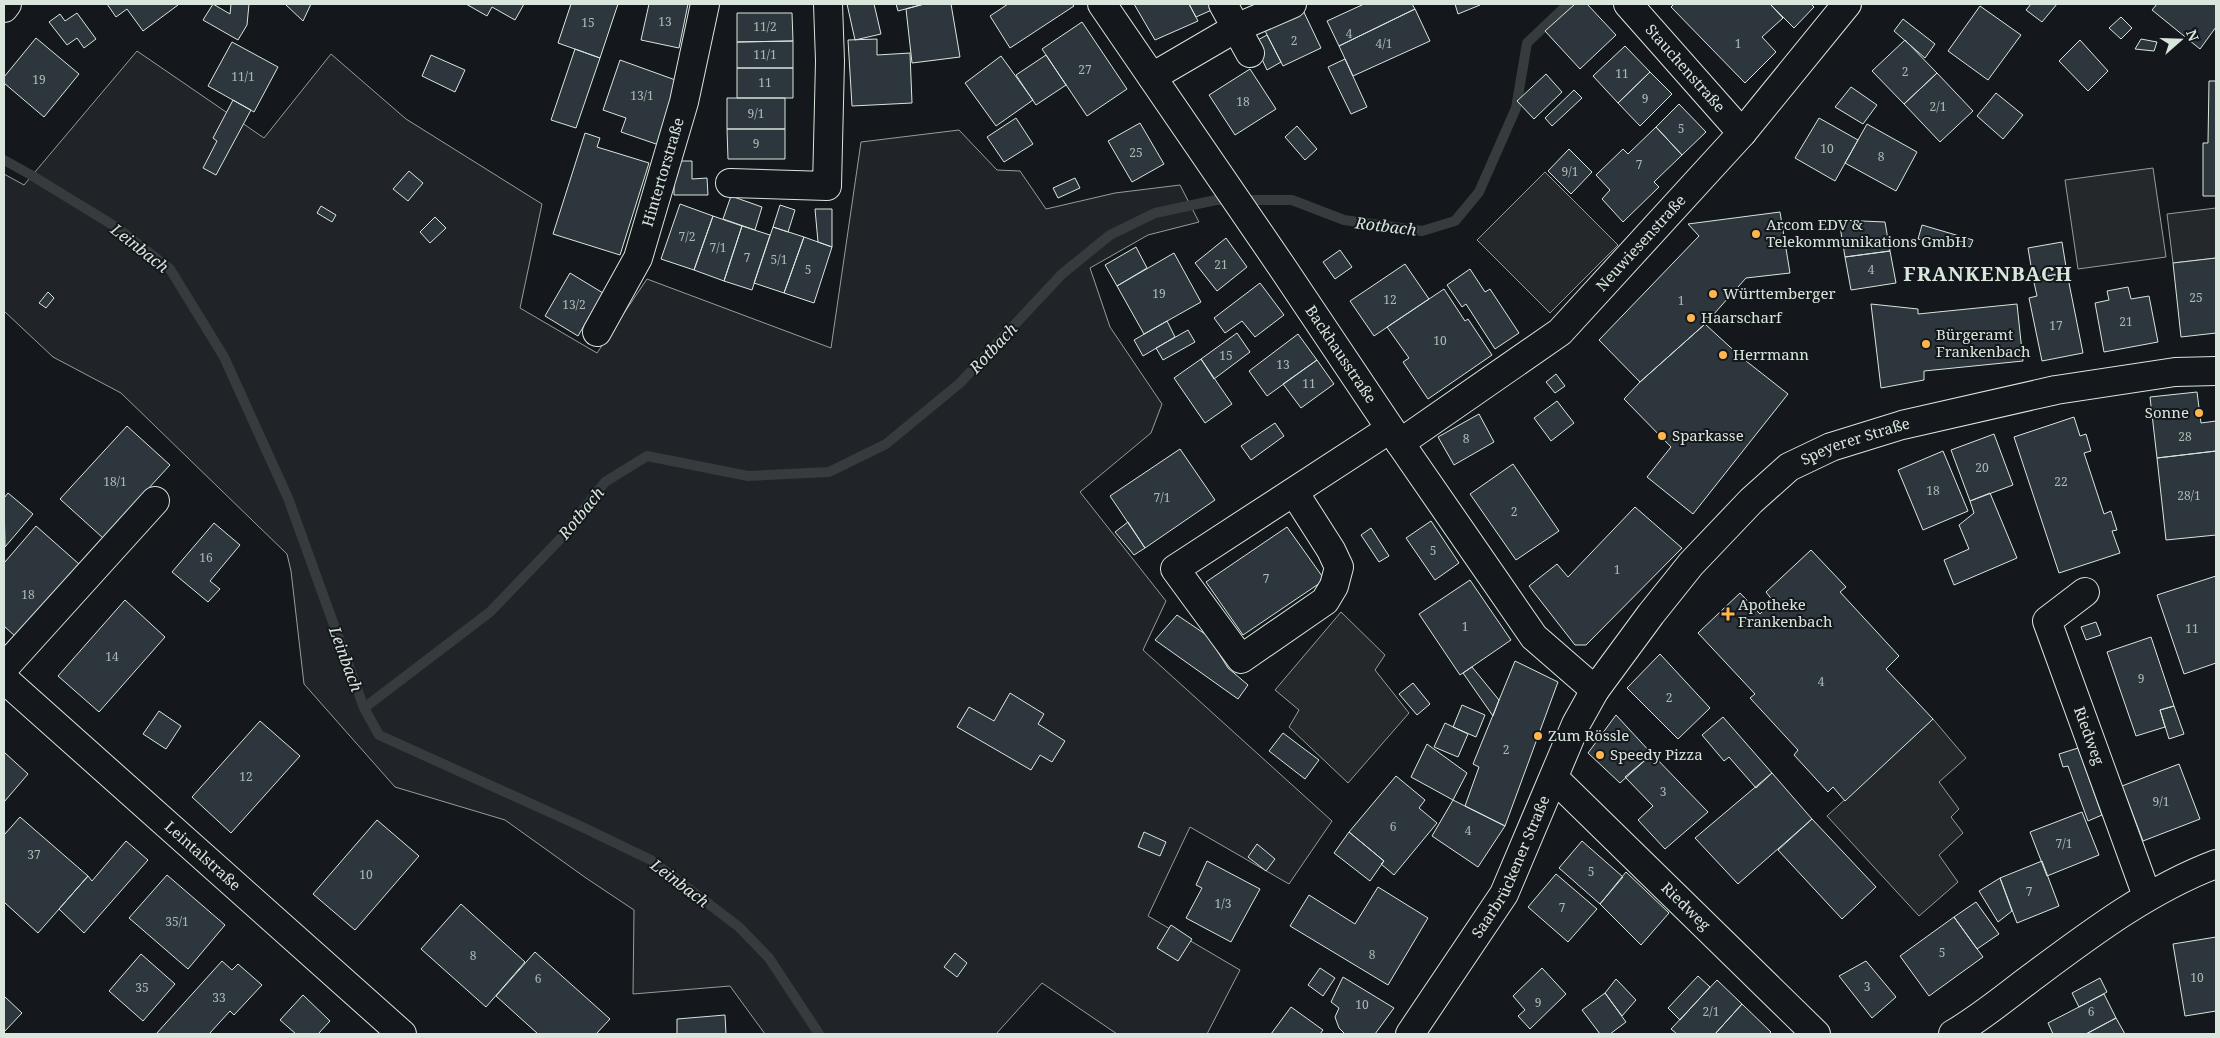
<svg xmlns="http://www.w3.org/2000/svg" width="2220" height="1038" font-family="'Noto Serif',serif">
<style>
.green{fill:#202428;stroke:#939e99}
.parking{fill:#24282b;stroke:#939e99}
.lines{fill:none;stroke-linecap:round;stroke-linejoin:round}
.stream{stroke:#363b3e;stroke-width:10}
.building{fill:#2c363c;stroke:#d8e6dc}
.minor-casing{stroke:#d8e6dc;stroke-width:30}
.major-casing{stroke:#d8e6dc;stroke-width:30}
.minor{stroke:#14181c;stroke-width:28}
.major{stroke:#14181c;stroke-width:28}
.poi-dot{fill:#ffb74d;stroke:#14181c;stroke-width:2}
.labels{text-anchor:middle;stroke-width:4;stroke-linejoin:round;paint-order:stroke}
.number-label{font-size:12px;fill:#adbab4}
.street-label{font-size:15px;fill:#d8e6dc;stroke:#14181c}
.poi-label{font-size:15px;fill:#d8e6dc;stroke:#14181c;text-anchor:start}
.water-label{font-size:16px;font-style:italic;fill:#d8e6dc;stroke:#14181c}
.district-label{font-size:20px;font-weight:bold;letter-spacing:1px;fill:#d8e6dc;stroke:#14181c}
</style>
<rect width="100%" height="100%" fill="#14181c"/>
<path class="green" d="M137 51 264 138 331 54 406 119 542 204 520 308 597 353 647 279 831 348 861 142 959 130 997 170 1020 171 1046 209 1115 193 1180 185 1199 222 1148 235 1090 268 1110 327 1162 404 1151 433 1080 492 1166 601 1143 650 1332 821 1289 884 1190 827 1148 916 1240 970 1207 1034H1117L1042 983 996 1034H765L730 986 633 994 634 910 586 878 505 820 395 787 304 684 291 571 287 554 121 393 53 357 4 311V174L24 185Z"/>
<path class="parking" d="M2153 168 2166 257 2078 269 2065 180Z
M1545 172 1618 245 1550 313 1477 240Z
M2216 208V258L2173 263 2167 214Z
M1341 612 1385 655 1375 670 1409 713 1348 783 1289 727 1299 710 1275 690Z
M1933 719 1966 758 1939 782 1959 809 1951 817 1963 833 1939 855 1958 882 1919 916 1827 816Z"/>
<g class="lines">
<path class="stream" d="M4 160 31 175 116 227 170 269 224 357 288 498 364 708 379 735 578 825 651 860 739 927 769 958 819 1034
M364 708 490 612 563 536 605 482 647 456 748 476 829 472 886 444 960 383 1062 274 1110 235 1155 213 1216 200H1292L1344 220 1422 231 1455 221 1479 192 1516 108 1527 43 1568 4"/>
</g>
<path class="building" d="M107 4H177L178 5 143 31 127 9 116 17Z
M213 4 230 14 231 4H249L247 25 238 40 203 20Z
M285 4H311L303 21Z
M466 4H524L515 20 492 7 487 16Z
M571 4H618L600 58 558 43Z
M649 4H688L679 48 641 40Z
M847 4H874L881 34 855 40Z
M896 4H924L898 11Z
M924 4H951L960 57 912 63 906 9Z
M1008 4H1072L1074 6 1010 48 990 16Z
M1134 4H1189L1198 21 1155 40Z
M1189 4H1211L1214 9 1196 17Z
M1364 4H1412L1415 9 1339 46 1327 21Z
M1455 4H1479L1480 5 1458 14Z
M1575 4H1587L1616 35 1580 69 1545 31Z
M1674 4H1770L1783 18 1762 37 1776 52 1745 83 1671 7Z
M1770 4H1811L1814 7 1794 28Z
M2031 4H2057L2042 22 2026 10Z
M2157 4H2216V27L2200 49 2152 10Z
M1301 6 1321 48 1283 66 1262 25Z
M1980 6 2021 35 1988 80 1948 51Z
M1415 9 1430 41 1353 76 1339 46Z
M77 13 96 39 84 48 77 38 67 45 49 22 60 14 65 21Z
M737 13H792L793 41 737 42Z
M2121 17 2132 28 2121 39 2109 28Z
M1903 19 1935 44 1925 58 1894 31Z
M1082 22 1127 89 1087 116 1042 49Z
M1267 35 1281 62 1267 70 1254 42Z
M36 38 79 74 44 117 4 83V77Z
M877 39V55L910 53 912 103 852 106 848 40Z
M2141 39 2157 42 2154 51 2135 49Z
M1905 40 1937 73 1904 104 1872 71Z
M2080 40 2108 71 2088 91 2059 61Z
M793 41V68H737V42Z
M232 42 278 67 254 112 208 86Z
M1625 46 1650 72 1618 103 1593 76Z
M575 49 600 58 576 128 551 120Z
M431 55 465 70 455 92 422 76Z
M1046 55 1066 85 1036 105 1016 75Z
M1001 56 1033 100 996 126 965 83Z
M1345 59 1367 107 1351 114 1328 67Z
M620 60 681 82 659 145 621 132 626 118 603 110Z
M737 68H793V98H737Z
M1250 69 1276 109 1235 135 1209 95Z
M1650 72 1672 94 1640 126 1618 103Z
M1937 73 1973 111 1940 142 1904 104Z
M1546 74 1562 92 1534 119 1517 101Z
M2209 81H2216V196H2203V143H2208Z
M1851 87 1877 105 1863 124 1835 107Z
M1574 90 1582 98 1552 126 1545 118Z
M1996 93 2023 115 2003 139 1977 116Z
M727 98H785V129H727Z
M233 100 251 110 216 175 203 168 217 141 213 138Z
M1679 104 1706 132 1682 155 1656 127Z
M1016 118 1033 144 1004 162 987 137Z
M1819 118 1858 140 1835 181 1795 158Z
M1140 123 1164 164 1132 182 1108 141Z
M1867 124 1917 152 1896 191 1845 163Z
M1297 126 1317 149 1305 160 1285 137Z
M1656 127 1682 155 1654 182 1659 187 1623 222 1602 199 1610 190 1596 175 1623 149 1628 154Z
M727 129H785V159H728Z
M585 133 600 138 597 147 649 163 620 255 553 234Z
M1569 149 1592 172 1571 194 1548 171Z
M680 161H692V179L707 178 708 195H674V180Z
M409 171 423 183 408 201 393 189Z
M1075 178 1080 188 1058 198 1053 188Z
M731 196 762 207 755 230 723 219Z
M680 204 713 216 694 270 661 259Z
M780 205 795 210 788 232 773 227Z
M321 206 336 215 332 222 317 213Z
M815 209H832V247L818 242Z
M1780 212 1790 273 1746 278 1705 324 1640 382 1599 340 1699 236 1688 224Z
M713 216 742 226 724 281 694 270Z
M435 217 446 228 430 243 420 232Z
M1839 220 1885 222 1890 251 1845 257Z
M1922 225 1973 240 1970 247 1945 240 1944 246 1918 239Z
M742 226 770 235 752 290 724 281Z
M773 227 804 237 784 293 754 283Z
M804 237 832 247 814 303 784 293Z
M1226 238 1247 267 1217 291 1195 263Z
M2062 242 2067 273 2033 278 2028 248Z
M1136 247 1147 268 1117 286 1105 265Z
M1340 250 1352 267 1335 279 1323 262Z
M1890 251 1896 283 1851 290 1845 257Z
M1174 253 1201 302 1144 334 1117 286Z
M2216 258V333L2181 337 2173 263Z
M1405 264 1429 299 1374 336 1350 301Z
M1470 269 1485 292 1490 289 1519 333 1495 349 1466 304 1462 307 1447 285Z
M570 273 603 293 578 336 545 316Z
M2067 273 2083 353 2042 361 2029 298 2037 296 2033 278Z
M1260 283 1284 315 1255 337 1242 321 1225 333 1214 318Z
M2128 287 2131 299 2149 296 2158 342 2104 352 2095 303 2109 300 2107 291Z
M1444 289 1465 321 1468 319 1492 355 1428 399 1403 362 1409 358 1387 327Z
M48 292 54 298 46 308 39 303Z
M1871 304 1918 309V314L2017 304 2023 361 1924 371V380L1881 388Z
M1167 321 1175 337 1143 356 1134 340Z
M1705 324 1741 357 1788 394 1693 514 1647 477 1671 447 1624 399 1640 382Z
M1188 330 1195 342 1163 360 1156 348Z
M1237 333 1250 352 1214 379 1201 359Z
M1298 334 1317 360 1267 396 1249 371Z
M1201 359 1232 404 1205 423 1174 378Z
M1317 360 1334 384 1301 408 1283 384Z
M1556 374 1565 386 1555 393 1546 382Z
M2197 392 2201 423 2216 421V451L2157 458 2150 397Z
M1557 401 1574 423 1551 441 1534 418Z
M1479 414 1494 442 1454 465 1438 437Z
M2074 417 2080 436 2086 434 2091 451 2084 453 2104 514 2111 511 2117 530 2112 531 2120 553 2059 573 2014 437Z
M1275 423 1284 436 1251 460 1241 446Z
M127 426 170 465 103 538 60 499Z
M1994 434 2013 485 1970 501 1951 450Z
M1180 449 1215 500 1145 548 1110 496Z
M1943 451 1968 511 1923 530 1898 470Z
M2216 451V535L2166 540 2157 458Z
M1513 464 1559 531 1516 560 1470 494Z
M8 493 33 514 5 547 4 498Z
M1990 493 2017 558 1954 585 1944 560 1969 549 1959 525 1974 513 1970 501Z
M1635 507 1682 548 1586 645H1575L1529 586 1557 564 1568 577Z
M1431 521 1459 563 1435 580 1406 538Z
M1128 522 1145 548 1134 555 1115 532Z
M214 523 240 545 210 581 220 589 208 602 172 572Z
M36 526 79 564 16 637 4 626V563Z
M1287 527 1322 576 1320 583 1243 635 1206 582Z
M1371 528 1389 556 1379 562 1361 535Z
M1811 550 1846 587 1840 592 1899 656 1886 669 1933 719 1845 801 1833 787 1828 792 1794 755 1798 750 1750 698 1755 694 1698 633 1740 593 1760 614 1773 601 1766 592Z
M2216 576V663L2184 674 2157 595Z
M1470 580 1511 640 1460 675 1419 614Z
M125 600 165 637 99 712 58 676Z
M1177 615 1208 636 1228 668 1248 685 1238 699 1155 640Z
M2096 622 2101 635 2086 640 2081 627Z
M2151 637 2174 706 2160 710 2165 727 2136 736 2107 652Z
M1660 654 1710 708 1678 739 1627 688Z
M1515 661 1558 682 1505 826 1465 806 1479 767 1473 764Z
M1472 667 1499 700 1493 716 1463 673Z
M1413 683 1430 704 1417 715 1399 694Z
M1010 693 1044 714 1038 724 1065 741 1052 762 1040 755 1031 770 957 727 969 707 994 721Z
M1462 705 1485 715 1476 737 1453 727Z
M2174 706 2184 734 2169 739 2160 710Z
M159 711 181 726 166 749 143 734Z
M1616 715 1652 754 1620 783 1588 753Z
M1723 717 1772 773 1756 788 1729 757 1724 761 1702 735Z
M260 721 300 756 231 833 192 797Z
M1445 723 1468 734 1458 757 1434 747Z
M1283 733 1319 760 1305 779 1269 751Z
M1427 744 1467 773 1453 800 1411 777Z
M2078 748 2102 815 2088 821 2068 766 2063 767 2059 754Z
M4 752 28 774 4 802Z
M1652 754 1708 812 1665 849 1638 820 1653 806 1625 777Z
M2179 764 2200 819 2143 841 2122 786Z
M1772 773 1812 819 1738 884 1695 838Z
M1396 776 1425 800 1419 808 1437 823 1394 875 1381 864 1384 861 1349 832Z
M1453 800 1505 826 1478 867 1432 836Z
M2082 812 2099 855 2047 876 2030 832Z
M20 817 88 876 38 933 4 902V835Z
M1812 819 1876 887 1842 919 1778 850Z
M377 820 419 856 355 930 313 894Z
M1144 832 1166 842 1160 856 1138 847Z
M1349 832 1384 861 1370 881 1334 853Z
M126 841 148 860 84 933 59 909 88 876 92 881Z
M1582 841 1623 877 1600 904 1559 868Z
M1257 844 1275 859 1266 871 1248 857Z
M1207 861 1260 889 1231 942 1186 918 1202 888 1196 885Z
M2042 861 2059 906 2017 923 2000 878Z
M1626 872 1669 913 1641 945 1600 904Z
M1556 874 1597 909 1568 942 1528 907Z
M167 875 225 925 188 969 129 918Z
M2000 878 2012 911 1998 922 1979 891Z
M1378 887 1428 918 1388 985 1290 926 1309 895 1355 924Z
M1976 902 1999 934 1977 949 1954 917Z
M461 904 525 962 486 1007 421 949Z
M1954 917 1983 957 1929 996 1900 956Z
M1171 925 1192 939 1178 961 1157 948Z
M2216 937V1011L2185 1016 2173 944Z
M535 952 610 1019 596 1034H538L496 996Z
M955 953 967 963 957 977 944 967Z
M141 954 175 984 143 1021 109 991Z
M222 961 232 970 238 964 262 985 234 1015 230 1011 209 1034H156Z
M1866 961 1896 997 1872 1018 1839 976Z
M1320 968 1335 978 1323 996 1308 985Z
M1542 968 1566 994 1530 1029 1518 1016 1525 1010 1513 996Z
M1698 976 1710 987 1680 1020 1668 1008Z
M1343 977 1394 1008 1375 1034H1345L1339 1028 1335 1017 1339 1008 1331 1002Z
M2100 978 2107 992 2079 1007 2072 993Z
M1616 979 1636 1000 1622 1016 1605 993Z
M1717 980 1742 1004 1715 1034H1677L1671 1029Z
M1605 993 1626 1022 1610 1034H1600L1582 1010Z
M2104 994 2116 1018 2086 1034H2053L2048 1023Z
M303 995 330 1021 318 1034H296L280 1020Z
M4 996 22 1013 4 1032Z
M1742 1004 1771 1032 1769 1034H1715Z
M1291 1007 1323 1030 1320 1034H1271Z
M725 1015 726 1034H674H677V1019Z
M2116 1018 2125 1034H2086Z"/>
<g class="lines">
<g class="minor-casing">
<g id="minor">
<path id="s1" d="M1102 4 1280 264 1400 443 1534 637 1595 690"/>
<path d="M1223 4 1250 53"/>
<path id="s2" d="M1628 4 1742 133"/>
<path d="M4 8 7 4"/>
<path d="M1152 77 1236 28 1292 4"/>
<path d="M730 183 827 186 830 61 828 4"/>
<path id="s3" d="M597 332 638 258 684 102 705 4"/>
<path id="s4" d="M1400 443 1560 332 1742 133 1847 4"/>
<path d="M1294 492 1331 550 1339 567 1334 586 1325 601 1241 659 1175 569 1390 429"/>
<path id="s5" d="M2085 592 2047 621 2147 896"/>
<path d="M4 668 155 501"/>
<path id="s6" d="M1554 778 1816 1034"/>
<path d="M1953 1034C1979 1019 2002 1000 2027 981 2086 937 2147 890 2216 864"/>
</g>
</g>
<g class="major-casing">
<g id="major">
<path id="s7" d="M4 679 402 1034"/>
<path id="s8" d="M1410 1034 1504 894 1576 724 1595 690 1651 614 1691 564 1751 501 1789 467 1831 447 1902 425 2056 390 2175 372 2216 371"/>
</g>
</g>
<use href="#minor" class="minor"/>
<use href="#major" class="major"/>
</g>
<g class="poi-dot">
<circle cx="1756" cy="234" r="5"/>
<circle cx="1713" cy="294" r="5"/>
<circle cx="1691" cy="318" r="5"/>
<circle cx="1926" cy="344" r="5"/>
<circle cx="1723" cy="355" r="5"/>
<circle cx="2199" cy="413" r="5"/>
<circle cx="1662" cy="436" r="5"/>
<path d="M1725.5 606.5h5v5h5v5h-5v5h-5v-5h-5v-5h5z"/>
<circle cx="1538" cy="736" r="5"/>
<circle cx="1600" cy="755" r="5"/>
</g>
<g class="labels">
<g class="number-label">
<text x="665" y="26">13</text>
<text x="588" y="27">15</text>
<text x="765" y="31">11/2</text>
<text x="1349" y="38">4</text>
<text x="1294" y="45">2</text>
<text x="1384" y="48">4/1</text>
<text x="1738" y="48">1</text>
<text x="765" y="59">11/1</text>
<text x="1085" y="74">27</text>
<text x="1905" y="76">2</text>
<text x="1622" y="78">11</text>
<text x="243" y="81">11/1</text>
<text x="39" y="84">19</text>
<text x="765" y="87">11</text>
<text x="642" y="100">13/1</text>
<text x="1645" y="103">9</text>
<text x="1243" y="106">18</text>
<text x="1938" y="111">2/1</text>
<text x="756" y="118">9/1</text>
<text x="1681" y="133">5</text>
<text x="756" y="148">9</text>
<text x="1827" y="153">10</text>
<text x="1136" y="157">25</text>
<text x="1881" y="161">8</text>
<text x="1639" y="169">7</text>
<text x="1570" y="176">9/1</text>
<text x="687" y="241">7/2</text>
<text x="718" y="252">7/1</text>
<text x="747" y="262">7</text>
<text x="779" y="264">5/1</text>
<text x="1221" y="269">21</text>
<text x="808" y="274">5</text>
<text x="1871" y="274">4</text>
<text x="1159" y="298">19</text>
<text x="2196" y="302">25</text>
<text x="1390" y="304">12</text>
<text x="1681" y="305">1</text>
<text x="574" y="309">13/2</text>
<text x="2126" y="326">21</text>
<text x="2056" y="330">17</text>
<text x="1440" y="345">10</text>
<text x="1226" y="360">15</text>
<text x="1283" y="369">13</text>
<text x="1309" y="388">11</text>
<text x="2185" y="441">28</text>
<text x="1466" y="443">8</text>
<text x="1982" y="472">20</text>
<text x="115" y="486">18/1</text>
<text x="2061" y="486">22</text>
<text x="1933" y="495">18</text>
<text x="2189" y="500">28/1</text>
<text x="1162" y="502">7/1</text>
<text x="1514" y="516">2</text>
<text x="1433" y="555">5</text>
<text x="206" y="562">16</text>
<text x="1617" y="574">1</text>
<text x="1266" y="583">7</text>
<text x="28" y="599">18</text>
<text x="1465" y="631">1</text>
<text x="2192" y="633">11</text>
<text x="112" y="661">14</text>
<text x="2141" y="683">9</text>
<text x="1821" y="686">4</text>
<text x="1669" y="702">2</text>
<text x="1506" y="754">2</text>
<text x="246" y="781">12</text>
<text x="1663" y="796">3</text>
<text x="2161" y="806">9/1</text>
<text x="1393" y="831">6</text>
<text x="1468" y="835">4</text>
<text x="2064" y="848">7/1</text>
<text x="34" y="859">37</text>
<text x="1591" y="876">5</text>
<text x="366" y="879">10</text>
<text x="2029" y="896">7</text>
<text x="1223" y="908">1/3</text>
<text x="1562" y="912">7</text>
<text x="177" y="926">35/1</text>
<text x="1942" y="957">5</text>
<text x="1372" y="959">8</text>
<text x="473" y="960">8</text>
<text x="2197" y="982">10</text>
<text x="538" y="983">6</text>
<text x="1867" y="991">3</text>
<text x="142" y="992">35</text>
<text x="219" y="1002">33</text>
<text x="1538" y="1007">9</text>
<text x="1362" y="1009">10</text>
<text x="1711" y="1016">2/1</text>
<text x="2091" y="1016">6</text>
</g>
<g class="street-label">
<text dy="5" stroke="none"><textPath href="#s2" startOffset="86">Stauchenstraße</textPath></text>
<text dy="5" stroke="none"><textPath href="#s3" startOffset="174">Hintertorstraße</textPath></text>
<text dy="5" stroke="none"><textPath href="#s4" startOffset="315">Neuwiesenstraße</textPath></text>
<text dy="5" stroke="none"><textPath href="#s1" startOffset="424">Backhausstraße</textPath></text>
<text dy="5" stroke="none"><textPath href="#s8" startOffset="760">Speyerer Straße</textPath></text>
<text dy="5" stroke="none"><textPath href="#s5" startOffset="170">Riedweg</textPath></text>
<text dy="5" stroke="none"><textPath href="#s7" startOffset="266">Leintalstraße</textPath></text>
<text dy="5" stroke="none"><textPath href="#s8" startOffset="196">Saarbrückener Straße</textPath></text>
<text dy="5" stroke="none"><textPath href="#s6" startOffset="184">Riedweg</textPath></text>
</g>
<g class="poi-label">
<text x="1766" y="230">Arcom EDV &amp;<tspan x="1766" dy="17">Telekommunikations GmbH</tspan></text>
<text x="1723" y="299">Württemberger</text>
<text x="1701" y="323">Haarscharf</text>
<text x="1936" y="340">Bürgeramt<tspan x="1936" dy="17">Frankenbach</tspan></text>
<text x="1733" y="360">Herrmann</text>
<text x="2189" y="418" text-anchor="end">Sonne</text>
<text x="1672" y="441">Sparkasse</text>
<text x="1738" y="610">Apotheke<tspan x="1738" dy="17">Frankenbach</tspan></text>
<text x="1548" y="741">Zum Rössle</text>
<text x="1610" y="760">Speedy Pizza</text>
</g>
<g class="water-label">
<text transform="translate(1386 226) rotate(7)" y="6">Rotbach</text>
<text transform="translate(140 248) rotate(38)" y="6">Leinbach</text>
<text transform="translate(993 348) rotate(-47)" y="6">Rotbach</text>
<text transform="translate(581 513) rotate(-51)" y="6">Rotbach</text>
<text transform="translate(346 659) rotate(70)" y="6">Leinbach</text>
<text transform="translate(680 883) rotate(37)" y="6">Leinbach</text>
</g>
<g class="district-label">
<text x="1988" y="281">FRANKENBACH</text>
</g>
</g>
<rect width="2220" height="1038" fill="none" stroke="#d8e6dc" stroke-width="10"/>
<g transform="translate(2180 40) rotate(70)" stroke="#14181c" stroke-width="4" paint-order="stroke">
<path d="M0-4L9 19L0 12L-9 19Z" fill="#d8e6dc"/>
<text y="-8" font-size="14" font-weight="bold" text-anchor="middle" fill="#d8e6dc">N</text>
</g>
</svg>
